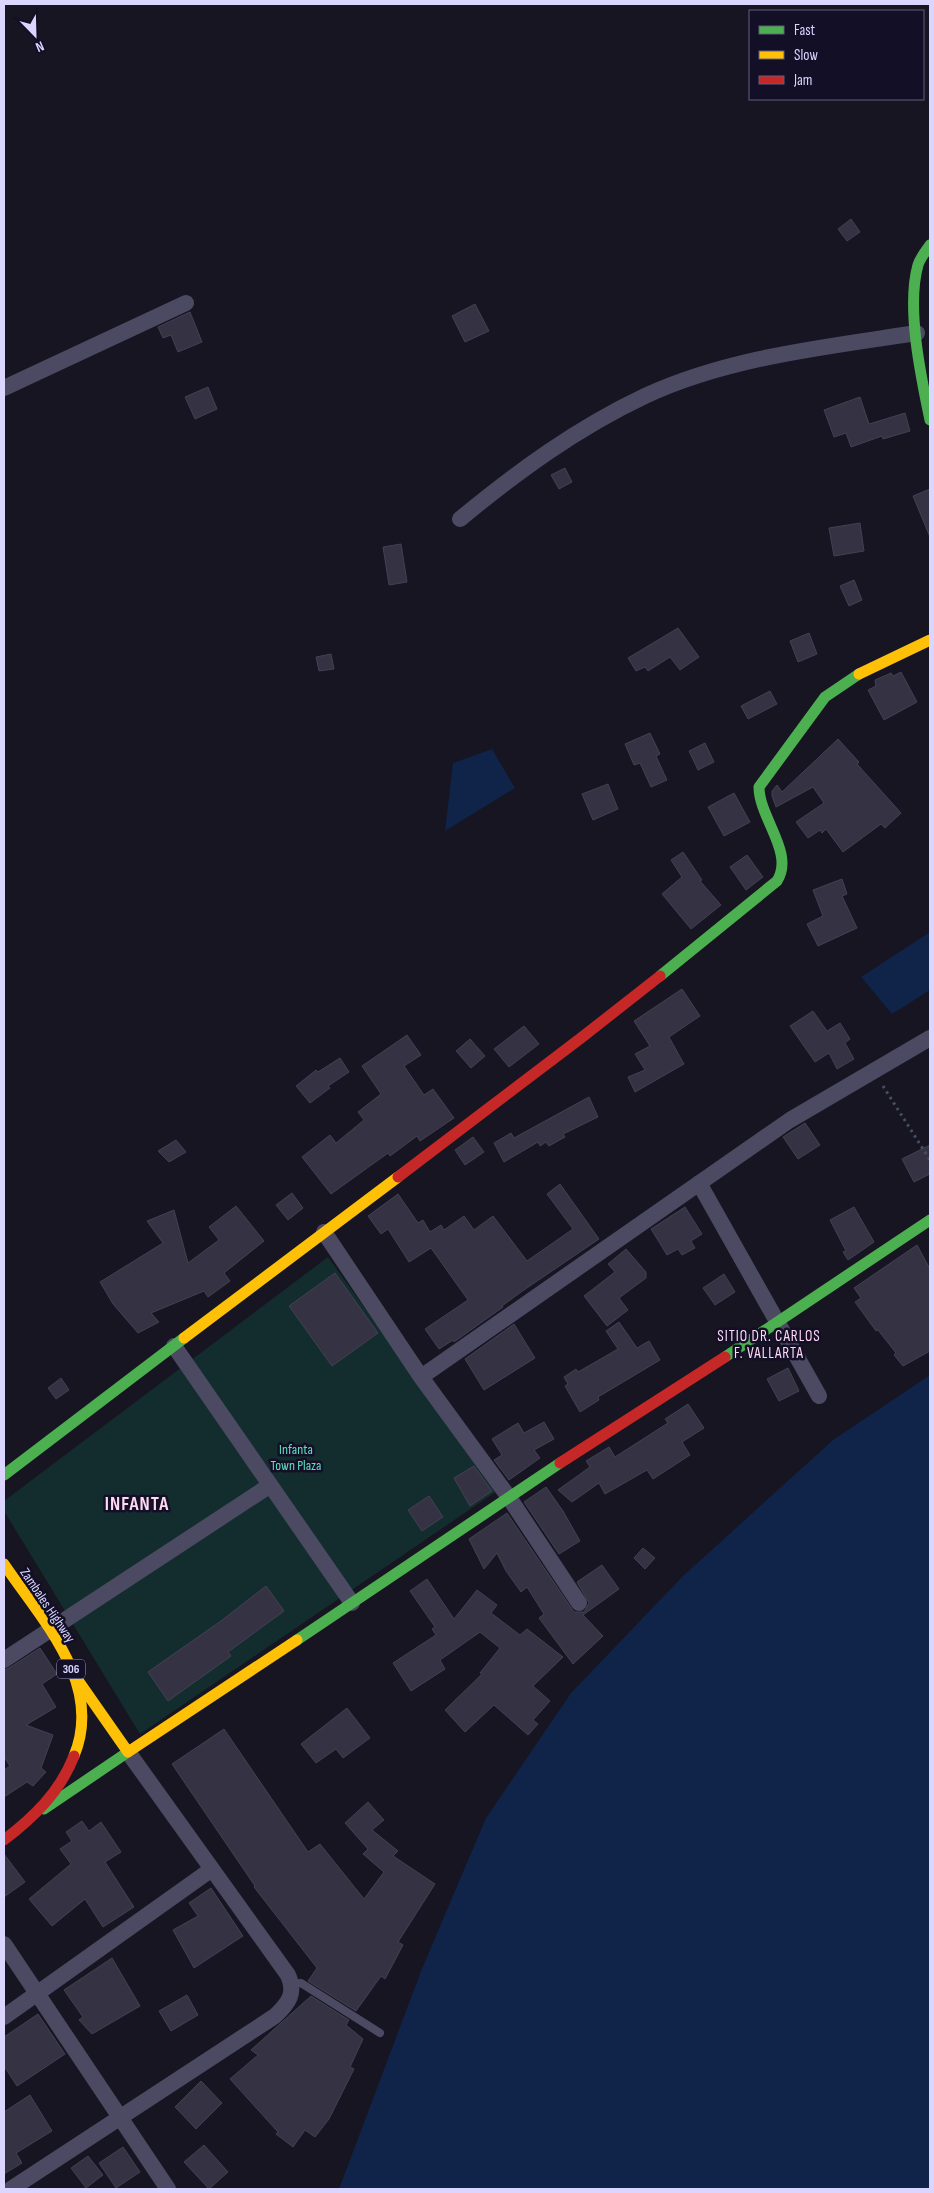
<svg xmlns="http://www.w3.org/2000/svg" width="934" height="2193" font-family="'Sofia Sans Condensed',sans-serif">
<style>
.green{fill:#132d2e}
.water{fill:#0f2448}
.building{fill:#353343;stroke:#434055}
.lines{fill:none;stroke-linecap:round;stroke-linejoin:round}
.path{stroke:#445160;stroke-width:3;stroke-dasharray:2.5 4;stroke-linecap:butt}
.lane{stroke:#4b4a62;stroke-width:8}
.street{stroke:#4b4a62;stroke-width:16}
.fast{stroke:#4caf50;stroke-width:11}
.slow{stroke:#ffc107;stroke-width:11}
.jam{stroke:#c62828;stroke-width:11}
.labels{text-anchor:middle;stroke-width:5;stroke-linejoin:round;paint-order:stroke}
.shield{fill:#130f27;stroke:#9e9abe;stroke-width:1}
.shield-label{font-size:12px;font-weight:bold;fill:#dad6ff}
.park-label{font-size:14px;fill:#60e0bf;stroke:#130f27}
.street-label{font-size:14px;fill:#dad6ff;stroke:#130f27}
.neighbourhood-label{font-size:15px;letter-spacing:1px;fill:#ffd8f1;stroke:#130f27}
.district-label{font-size:19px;font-weight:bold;letter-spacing:1px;fill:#ffd8f1;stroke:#130f27}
</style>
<rect width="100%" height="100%" fill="#161521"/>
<path class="green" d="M328 1257 497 1491 140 1734 4 1511V1501Z"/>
<path class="water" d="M492 749 515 788 445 831 453 763Z
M930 932V990L892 1014 861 977Z
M930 1375V2189H339L421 1971 486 1818 571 1693 683 1576 833 1440Z"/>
<path class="building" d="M851 219 860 232 847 241 838 229Z
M475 304 489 331 465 342 452 316Z
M190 312 202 342 178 352 171 335 163 338 158 327Z
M208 387 217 409 195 419 185 397Z
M860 397 869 424 905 413 910 431 883 439 882 436 851 447 846 433 834 437 824 410Z
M565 468 572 482 559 489 551 475Z
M930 489V537L913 496Z
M860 523 864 551 834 556 829 528Z
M401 544 407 582 389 585 383 547Z
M854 580 862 600 849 606 840 586Z
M678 628 699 657 680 670 670 657 648 671 645 667 636 671 628 658Z
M809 633 817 654 798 662 790 641Z
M331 654 334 669 319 671 316 657Z
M901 672 917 702 884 720 868 690 876 686 875 680 891 673 893 676Z
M770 691 777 704 748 719 741 706Z
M650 733 660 754 656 756 667 780 651 787 640 763 634 765 625 744Z
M838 739 859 762 857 764 901 813 885 828 881 824 843 852 826 829 822 833 820 830 808 838 796 822 824 803 813 787 776 807 772 796V791L777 785 782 792Z
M705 743 714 762 698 770 689 751Z
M608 784 618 809 593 820 582 794Z
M734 793 750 822 724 836 708 807Z
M683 852 702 880 700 881 721 905 691 929 662 894 682 877 671 860Z
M747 855 763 877 746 890 730 867Z
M842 879 847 894 842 896 857 928 818 946 807 924 823 916 813 890Z
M682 989 700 1016 669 1037 684 1064 635 1092 628 1077 645 1070 635 1054 650 1046 634 1021Z
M813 1011 827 1031 840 1023 850 1039 845 1043 854 1059 837 1069 829 1053 815 1062 790 1026Z
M524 1026 539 1044 509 1067 494 1049Z
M407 1035 421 1055 404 1066 424 1095 433 1089 454 1118 420 1141 417 1136 390 1156 388 1153 331 1194 302 1157 330 1135 336 1143 364 1120 358 1112 381 1094 362 1066Z
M470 1039 485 1056 471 1068 456 1051Z
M340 1058 349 1072 328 1086 330 1088 310 1103 296 1086 316 1070 318 1072Z
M589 1097 598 1117 563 1134 565 1137 549 1146 546 1142 540 1146 538 1142 504 1162 494 1143 511 1133 514 1138Z
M805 1123 820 1145 798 1159 783 1137Z
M473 1137 484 1152 465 1165 455 1150Z
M176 1140 186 1152 169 1162 158 1151Z
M930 1145V1174L914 1182 902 1159Z
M560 1184 599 1239 521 1292 502 1306 503 1307 454 1342 453 1340 439 1349 425 1329 468 1300 431 1248 409 1262 388 1229 381 1234 368 1216 398 1194 418 1223 423 1220 430 1232 441 1225 444 1230 464 1216 474 1230 493 1216 527 1261 573 1229 547 1194Z
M292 1193 303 1208 288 1220 276 1205Z
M236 1206 264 1241 224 1273 230 1281 208 1297 204 1291 151 1313 159 1322 138 1333 113 1304 100 1282 163 1243 147 1221 174 1210 188 1263 219 1240 209 1227Z
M685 1207 702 1234 691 1241 695 1248 682 1255 678 1249 667 1255 651 1229Z
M854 1207 874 1242 848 1260 843 1252 846 1251 830 1220Z
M917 1245 930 1269V1351L903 1366 894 1355 896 1353 878 1330 876 1331 855 1302 861 1298 854 1288Z
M626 1249 646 1272V1278L619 1298 628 1310 607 1326 584 1296 615 1272 608 1264Z
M335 1273 378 1333 332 1366 289 1306Z
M724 1274 735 1292 715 1305 703 1288Z
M619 1322 637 1348 649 1341 660 1360 598 1397 599 1400 580 1412 565 1386 568 1384 564 1377 576 1369 578 1372 618 1349 606 1331Z
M514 1324 535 1358 484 1390 465 1359Z
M788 1368 799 1391 779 1401 767 1379Z
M61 1378 69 1390 56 1399 48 1388Z
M688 1404 704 1428 682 1442 690 1455 653 1479 647 1470 605 1494 599 1483 572 1502 558 1490 590 1467 586 1461 609 1447 615 1457 668 1423 665 1419Z
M544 1422 554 1439 534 1450 540 1458 509 1480 494 1460 502 1455 492 1439 518 1423 524 1433Z
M474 1466 492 1491 470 1506 454 1478Z
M546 1487 563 1511 580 1541 559 1554 524 1502Z
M429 1496 443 1517 422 1531 408 1510Z
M507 1513 574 1612H584L589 1603 577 1582 602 1565 619 1589 583 1615 603 1636 573 1664 539 1618 544 1614 527 1587 521 1592 506 1571 497 1553 484 1569 469 1539Z
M643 1548 655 1558 645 1569 634 1558Z
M427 1579 454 1619 477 1590 497 1605 491 1613 520 1635 527 1629 563 1657 533 1686 550 1701 533 1720 538 1724 528 1735 494 1705 465 1732 445 1710 482 1674 480 1673 500 1648 480 1632 440 1660 445 1669 411 1691 393 1663 436 1635 432 1629 435 1627 410 1591Z
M266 1586 284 1611 228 1652 231 1656 168 1701 148 1672 221 1621Z
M40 1648 57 1674 42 1684 56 1707 26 1725 53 1735 41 1768 46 1772 33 1786 27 1782 4 1797V1770L10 1766 4 1757V1670L9 1668Z
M347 1708 370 1738 343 1758 336 1749 316 1763 301 1744Z
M224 1729 308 1852 320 1844 364 1899 384 1872 363 1854 368 1849 345 1823 368 1802 384 1820 372 1830 398 1851 393 1856 435 1884 398 1942 403 1945 385 1979 381 1976 356 2011 308 1981 317 1968 254 1887 255 1886 172 1764Z
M82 1821 89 1831 101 1822 121 1852 105 1862 134 1907 103 1927 85 1899 52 1926 29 1899 71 1864 60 1849 72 1841 66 1832Z
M4 1854 25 1882 4 1897Z
M211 1888 243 1936 194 1968 173 1930 198 1916 189 1903Z
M112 1958 140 2006 92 2034 79 2020 83 2017 64 1990Z
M187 1995 198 2015 171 2031 159 2011Z
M311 1996 349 2020 346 2025 363 2039 350 2067 354 2069 329 2119 315 2137 305 2130 293 2147 276 2134 278 2132 230 2079 258 2055 251 2050Z
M38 2014 65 2054 17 2086 4 2066V2037Z
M201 2081 222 2103 196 2129 175 2107Z
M30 2095 52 2131 16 2153 22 2163 4 2174V2112Z
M204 2145 228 2172 209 2189 184 2162Z
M123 2147 140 2172 116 2188 99 2163Z
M88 2156 103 2175 86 2188 71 2168Z"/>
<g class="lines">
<path class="path" d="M883 1086 930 1160"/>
<path class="lane" d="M292 1984 301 1983 380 2033"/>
<path class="street" d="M4 388 186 303
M460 519C517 472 577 428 645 396 729 357 826 347 917 333
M699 1183 819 1396
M324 1232 421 1377 508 1496 579 1603
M174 1346 352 1603
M421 1377 790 1120 930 1038
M4 1660 269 1486
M4 1944 168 2189
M4 2017 212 1869
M11 2189 275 2016C289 2003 296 1993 288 1975L128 1752"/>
<path class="fast" d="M930 245C926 251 920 258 918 265 906 307 921 377 930 420
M660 976 777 881C795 853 759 818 759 787L825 697 859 674
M725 1357 930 1220
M4 1475 184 1338
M297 1640 560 1463
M44 1809 128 1752"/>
<path class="slow" d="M859 674 930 640
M184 1338 398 1177
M4 1564C42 1620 104 1684 74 1756
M77 1679 128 1752 297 1640"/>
<path class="jam" d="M398 1177 581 1038 660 976
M560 1463 725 1357
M4 1840C34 1817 60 1792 74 1756"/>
</g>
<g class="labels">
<rect class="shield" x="57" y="1659.5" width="28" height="19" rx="4"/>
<g class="shield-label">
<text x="71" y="1673">306</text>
</g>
<g class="park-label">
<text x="296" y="1454">Infanta<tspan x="296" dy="16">Town Plaza</tspan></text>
</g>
<g class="street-label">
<text transform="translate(48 1605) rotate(56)" y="5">Zambales Highway</text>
</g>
<g class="neighbourhood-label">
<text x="769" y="1341">SITIO DR. CARLOS<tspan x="769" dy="17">F. VALLARTA</tspan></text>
</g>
<g class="district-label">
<text x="137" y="1510">INFANTA</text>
</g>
</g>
<rect width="934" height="2193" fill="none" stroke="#dad6ff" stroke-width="10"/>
<rect x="749" y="10" width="175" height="90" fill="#130f27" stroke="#635f7d"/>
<rect x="759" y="26" width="25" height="8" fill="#4caf50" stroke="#635f7d"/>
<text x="794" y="35" font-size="15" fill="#dad6ff">Fast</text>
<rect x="759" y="51" width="25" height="8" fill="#ffc107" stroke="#635f7d"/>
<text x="794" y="60" font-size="15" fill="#dad6ff">Slow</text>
<rect x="759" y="76" width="25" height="8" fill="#c62828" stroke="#635f7d"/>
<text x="794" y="85" font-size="15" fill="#dad6ff">Jam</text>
<g transform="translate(35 35) rotate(157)" stroke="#130f27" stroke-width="4" paint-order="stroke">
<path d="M0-4L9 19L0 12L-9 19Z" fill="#dad6ff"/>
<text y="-8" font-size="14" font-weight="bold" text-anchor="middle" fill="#dad6ff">N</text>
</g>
</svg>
